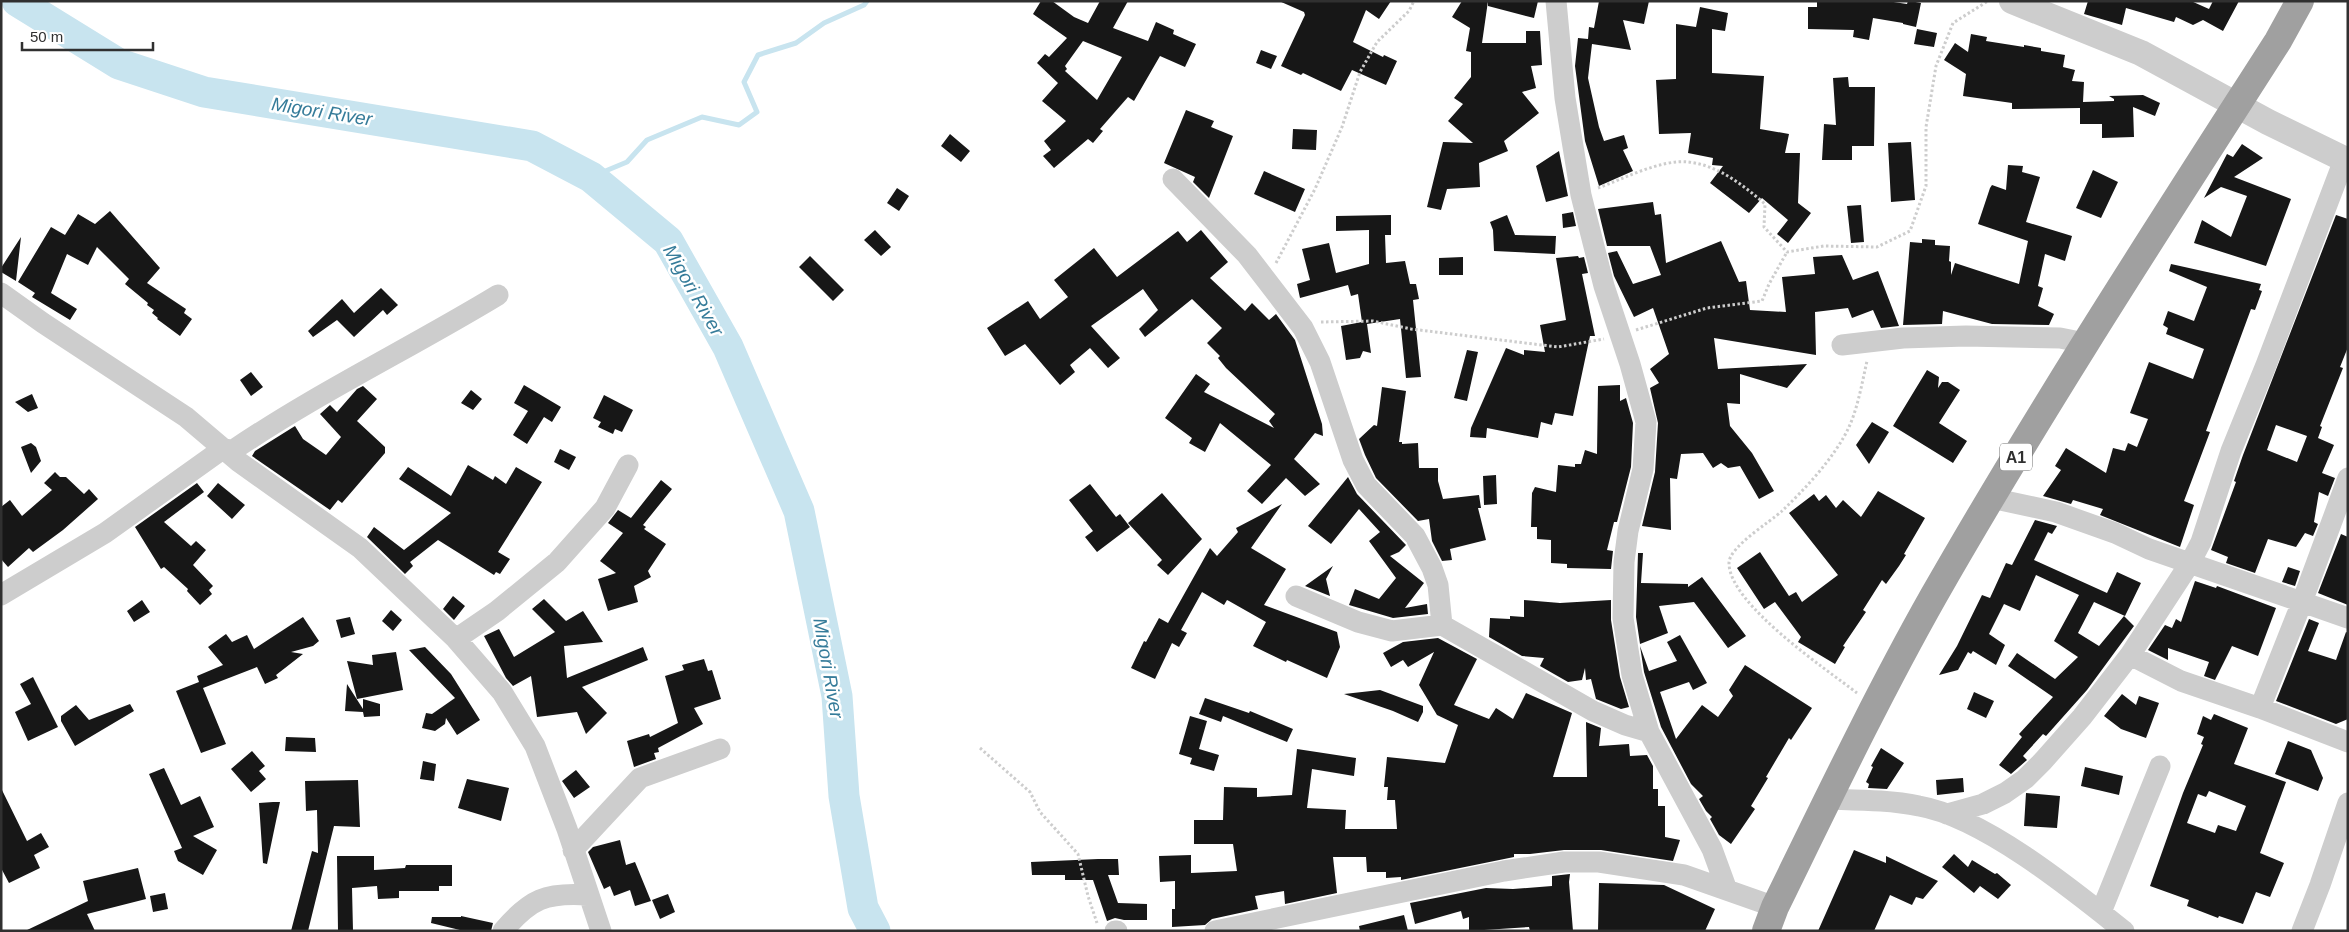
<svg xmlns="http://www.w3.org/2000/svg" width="2349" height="932" font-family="Arial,sans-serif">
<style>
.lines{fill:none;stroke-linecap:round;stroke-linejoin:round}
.stream{stroke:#c8e4ef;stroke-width:5}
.river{stroke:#c8e4ef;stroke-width:31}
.building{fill:#171717;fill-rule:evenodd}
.path{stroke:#cdcdcd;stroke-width:3;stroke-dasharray:2.5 2.5;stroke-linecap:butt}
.minor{stroke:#cdcdcd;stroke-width:21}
.tertiary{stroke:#cdcdcd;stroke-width:26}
.trunk{stroke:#a0a0a0;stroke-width:28}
.labels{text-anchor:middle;stroke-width:5;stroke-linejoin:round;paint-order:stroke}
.shield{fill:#fff;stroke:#6e6e6e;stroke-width:1}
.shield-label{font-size:16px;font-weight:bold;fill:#303030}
.water-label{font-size:19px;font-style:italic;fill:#367c9a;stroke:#fff}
</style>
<rect width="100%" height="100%" fill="#fff"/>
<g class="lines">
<path class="stream" d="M591 177 627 162 647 140 702 117 739 125 757 112 744 82 758 55 796 43 824 23 864 5 867 1"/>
<path class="river" d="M17 1 119 64 204 92 532 146 591 177 668 241 728 347 799 511 837 696 844 796 863 908 875 931"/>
</g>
<path class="building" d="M1041 1H1052L1074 17 1088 23 1100 1H1128L1113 28 1148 41 1156 22 1174 30 1173 34 1196 44 1185 67 1160 56 1134 101 1128 97 1100 129 1103 131 1093 143 1088 139 1054 168 1043 156 1051 150 1044 141 1066 121 1042 101 1058 83 1037 63 1045 54 1049 57 1067 38 1033 14ZM1083 41 1122 57 1097 100 1065 71 1067 69 1065 66Z
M1279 1H1391L1379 19 1366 10 1353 42 1383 57 1384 55 1397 61 1386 85 1352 70 1341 91 1303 73 1301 75 1281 66 1305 15 1304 12Z
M1462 1H1488L1482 43H1526V31H1540L1542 65 1531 66 1536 88 1522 92 1539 113 1504 141 1508 151 1479 163 1480 187 1447 189 1441 210 1427 207 1443 142 1473 143 1448 121 1463 104 1454 98 1471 77V52L1466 51 1470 28 1452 17Z
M1488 1H1538L1534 18 1488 6Z
M1599 1H1649L1644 24 1623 20 1631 50 1592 44 1588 78 1599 127 1604 141 1624 135 1628 148 1623 150 1633 171 1599 186 1585 141 1575 66 1578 38 1588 39 1589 27 1594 28Z
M1817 1H1887L1907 4 1908 1H1910L1921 3 1916 27 1903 24V23L1873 18 1869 40 1853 37 1854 30 1808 29V7H1817Z
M2088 1H2191L2209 9 2213 1H2239L2223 31 2203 20 2193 25 2176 17 2174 22 2126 8 2122 25 2084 14Z
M1700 7 1728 13 1725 31 1712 29V73L1764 76 1760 129 1789 134 1785 153H1800L1798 203 1811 213 1788 243 1777 234 1788 220 1762 198 1749 213 1710 183 1723 166 1712 165 1713 158 1688 153 1691 133 1659 134 1656 80 1676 79V24L1696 27Z
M1917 29 1937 33 1934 47 1914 44Z
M1971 34 1987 37 1986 41 2024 47V45L2041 48V51L2065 55 2063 67 2075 70 2072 81 2084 82 2083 102 2114 101V99L2109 96 2143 95 2160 103 2155 116 2133 107 2134 137 2102 138V124H2080V108L2012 109V103L1963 96 1966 74 1944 60 1955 43 1968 52Z
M1261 50 1277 56 1271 69 1256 63Z
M1848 77 1849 87H1875L1874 146H1852V160H1822L1824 124 1836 125 1833 78Z
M1186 110 1214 121 1211 127 1233 136 1209 198 1193 182 1195 177 1164 163Z
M1293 129 1317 130 1316 150 1292 149Z
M950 134 970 151 961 162 941 146Z
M1911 142 1915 200 1891 202 1888 143Z
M2242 144 2263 158 2234 177 2291 199 2266 266 2194 243 2202 220 2231 237 2247 196 2221 187 2204 198 2227 154 2233 157Z
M1559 151 1568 196 1546 202 1536 166Z
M2008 165 2023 166 2022 172 2040 177 2026 222 2072 236 2065 261 2045 254 2038 286 2043 288 2038 306 2054 314 2049 325 1992 324 1943 311 1942 324 1903 325 1910 242 1922 243V239L1935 240V245L1950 246 1949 261 1951 262V275L1955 263 2019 284 2028 241 1978 224 1990 188 1992 185 2006 190Z
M2093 170 2118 182 2101 218 2076 208Z
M1264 171 1305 189 1295 212 1254 194Z
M897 188 909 196 899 211 887 203Z
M1653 202 1655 215 1661 214 1666 263 1721 241 1739 282 1746 281 1750 310 1786 312 1782 277 1815 274 1813 257 1842 255 1853 280 1878 271 1899 326 1881 328 1873 310 1852 318 1848 308 1815 312 1816 355 1714 338 1718 369 1807 364 1787 388 1740 374V404L1727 403 1730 426 1752 453 1774 491 1759 499 1740 466 1728 468 1721 463 1713 468 1703 453 1681 454 1677 479 1670 478 1671 530 1642 526 1655 472 1658 423 1650 388 1659 383 1650 369 1669 354 1653 308 1634 317 1614 276 1608 253 1617 251 1633 284 1661 275 1650 246H1607L1598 209Z
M1861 205 1864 242 1851 243 1847 206Z
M110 211 160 268 147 283 186 309 184 313 192 319 180 336 157 319 158 318 152 313 154 310 147 305 148 303 125 284 129 279 97 247 88 265 67 254 51 293 77 309 70 320 32 297 35 293 18 282 51 227 65 235 78 214 95 224Z
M1573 212 1576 226 1563 228 1562 214Z
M1391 215V235H1385L1386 263 1405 261 1410 284H1416L1419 299 1413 300 1421 377 1406 378 1400 319 1367 324 1371 353 1363 351 1360 358 1346 360 1341 326 1362 322 1358 294 1351 296 1348 285 1300 298 1297 284 1310 280 1302 249 1329 243 1336 273 1369 264V230L1336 231V216Z
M1507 215 1515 235 1556 236 1555 254 1494 251 1493 230 1490 222Z
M2336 215 2348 219V347L2340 367 2343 368 2320 426 2322 427 2318 438 2334 445 2322 473 2335 478 2328 496 2319 492 2314 522 2318 524 2313 536 2305 533 2296 547 2268 539 2255 573 2226 563 2228 557 2211 550 2236 482 2234 481 2243 455ZM2276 425 2307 436 2297 462 2267 450Z
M875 230 891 247 881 256 864 240Z
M1201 230 1228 262 1210 278 1245 311 1252 303 1269 320 1276 314 1295 340 1322 424 1323 436 1315 433 1294 459 1320 484 1305 496 1286 478 1262 504 1247 491 1271 465 1220 423 1205 452 1189 443 1192 438 1165 418 1196 374 1210 384 1204 392 1274 428 1269 421 1275 414 1226 368 1218 358 1220 356 1207 343 1222 328 1192 299 1145 337 1139 329 1158 310 1143 289 1091 326 1120 358 1108 368 1090 348 1070 365 1075 372 1060 385 1025 344 1005 356 987 328 1028 301 1040 319 1068 297 1054 280 1094 248 1117 277 1178 231 1187 242Z
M21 237 16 281 1 272V268Z
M810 256 844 290 833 301 799 267Z
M1578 256 1579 258 1584 257 1588 273 1582 274 1595 336H1590L1573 416 1555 413 1552 425 1541 422 1538 438 1487 428 1486 438 1470 437 1471 428 1506 348 1524 355V350L1545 352 1540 325 1566 320 1556 258Z
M1463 257V275H1439V258Z
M2171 264 2261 284 2259 290 2262 291 2255 310 2251 309 2206 431 2210 432 2184 501 2194 505 2180 547 2100 515 2103 509 2073 500 2071 504 2043 496 2061 470 2055 466 2066 448 2106 473 2113 448 2125 451 2128 443 2137 447 2148 419 2130 413 2149 362 2193 379 2204 349 2166 334 2168 328 2163 325 2168 311 2194 321 2207 287 2169 271Z
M381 288 398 305 387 315 383 310 354 337 337 320 313 337 308 331 342 299 354 313Z
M1467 350 1478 352 1467 401 1454 398Z
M1927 370 1939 377 1938 388 1942 382H1948L1960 390 1939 423 1967 441 1953 463 1893 426Z
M251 372 263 387 251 396 240 380Z
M524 385 561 407 552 422 544 417 527 444 513 435 528 411 514 403Z
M1620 385V401L1626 398 1633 423 1631 467 1617 522H1614L1607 550 1613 551 1611 569 1567 568V564L1551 563V540L1537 539V527H1531L1532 493 1535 487 1556 492 1558 465 1575 467V464H1581L1585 450 1597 454 1598 386Z
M363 386 377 399 357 421 385 447V453L342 503 338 500 330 510 252 456 255 451 295 426 303 439 326 455 341 437 320 414 330 405 337 412 357 389Z
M1382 387 1406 391 1399 442H1402V444L1418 443 1419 468H1438V481L1443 499 1479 495 1481 508H1478L1486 540 1450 549 1452 560 1442 561 1432 541 1429 519 1418 521 1376 478 1365 455 1359 439 1374 425 1377 426Z
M471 390 482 399 473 410 461 403Z
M32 394 38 408 28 412 15 402Z
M604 395 633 410 622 432 615 429 613 434 598 427 601 422 593 418Z
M1872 422 1889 432 1869 464 1856 445Z
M31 443 36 447 41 461 31 473 21 447Z
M560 449 576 457 569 470 554 462Z
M468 465 493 480 495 476 506 484 516 467 542 482 498 552 510 559 500 574 496 572 494 575 438 540 410 562 413 566 405 574 367 537 374 527 404 550 451 513 399 479 408 467 451 496Z
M55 472 60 477H66L84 494 89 489 98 499 63 530 33 552 29 548 8 567 1 559V507L10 500 22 516 52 490 44 483Z
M1496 475 1497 504 1484 505 1483 476Z
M1348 477 1357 494 1406 545 1399 552 1390 556 1424 583 1405 608 1427 604 1428 614 1393 618 1349 605 1355 589 1379 599 1396 578 1369 541 1380 532 1359 509 1331 544 1308 526Z
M661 480 672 489 643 525 646 527 644 529 666 544 648 571 651 577 634 586 638 602 608 611 598 579 616 573 600 561 623 533 608 523 618 510 631 518Z
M197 483 204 492 164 522 191 546 196 541 206 550 193 565 213 586 209 590 212 594 200 605 187 591 188 589 164 567 161 569 135 527Z
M218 483 245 505 232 519 207 496Z
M1090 484 1116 517 1120 514 1130 527 1097 552 1085 537 1093 531 1069 500Z
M1878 491 1925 518 1904 554 1906 555 1899 566 1886 584 1882 580 1863 610 1866 612 1843 646 1845 647 1835 664 1798 642 1801 637 1775 602 1764 609 1737 568 1760 552 1789 596 1796 592 1802 602 1838 575 1789 513 1814 494 1819 501 1826 495 1836 508 1843 500 1861 517Z
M1162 493 1202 539 1168 575 1157 565 1162 560 1128 523Z
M1282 504 1251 548 1286 569 1264 605 1337 632 1340 647 1327 678 1287 660 1286 662 1253 646 1266 622 1229 601 1227 600 1224 605 1202 592 1181 630 1187 633 1179 647 1172 643 1155 679 1131 668 1144 641 1146 642 1159 618 1168 623 1210 548 1217 556 1238 532 1236 528Z
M2035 520 2057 526 2052 534 2048 532 2034 560 2107 593 2117 572 2141 583 2125 616 2094 602 2078 633 2099 646 2124 616 2134 626 2087 690 2046 736 2043 734 2023 756 2027 760 2011 774 1999 765 2022 737 2019 734 2053 697 2008 666 2017 653 2055 679 2078 657 2054 641 2079 595 2036 575 2020 611 2004 604 1989 634 2005 645 1996 665 1973 651 1971 654 1968 652 1958 670 1939 675 1957 646 1982 595 1990 598 2006 563 2012 565Z
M2341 534 2348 537V605L2318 593Z
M1638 553H1643L1641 583 1688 584V587L1702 577 1746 636 1728 648 1694 602 1659 606 1668 633 1640 644 1636 617Z
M1333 566 1326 579 1330 596 1305 586Z
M2288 567 2300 571 2295 586 2282 582Z
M2195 581 2216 588 2217 586 2276 608 2258 656 2232 646 2215 680 2204 676 2209 662 2168 648V660L2148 650 2165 625 2172 628 2176 619 2181 622Z
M453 596 465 606 454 620 443 609Z
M544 599 566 621 583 611 603 642 564 646 567 678 643 647 648 660 582 687 607 713 586 734 577 712 537 717 531 676 513 686 506 678 484 636 499 629 514 657 555 632 532 609Z
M142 600 150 612 134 622 127 611Z
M1524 600 1560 603 1611 600V620L1620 677 1629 707 1621 709 1596 699 1591 679 1586 680 1585 668 1582 680 1568 682 1540 666 1544 658 1522 656 1489 637 1490 618 1510 619V616L1524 617Z
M391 610 402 620 393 631 382 621Z
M303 617 319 641 313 646 291 652 303 654 276 675 278 678 265 684 257 667 203 688 226 744 201 753 176 691 199 682 197 676 223 665 208 647 226 634 232 642 247 635 254 649Z
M350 617 355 634 341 638 336 620Z
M2309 619 2319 623 2308 651 2336 660 2346 632 2348 633V719L2336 724 2276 701Z
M1680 635 1707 683 1693 690 1689 682 1660 692 1676 739 1702 705 1718 717 1733 696 1729 690 1745 665 1812 708 1791 740 1789 738 1766 777 1768 778 1751 806 1755 809 1731 844 1719 835 1710 819 1712 817 1706 811 1699 799 1703 796 1691 784 1661 727 1644 672 1640 646 1649 671 1677 661 1667 642Z
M1438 638 1477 659 1454 705 1489 719 1496 708 1513 719 1526 693 1572 713 1553 777H1587L1586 722 1601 728 1599 746 1629 744 1630 756 1647 755 1653 766V789H1658V806H1665V837L1680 840 1673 861 1601 850H1564L1530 854H1514V857L1401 880V877L1386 878V872H1367L1366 857H1333L1337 893 1285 904 1284 891 1255 896 1258 909 1212 919 1205 925 1172 927V909H1175V881L1160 882 1159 856 1191 855V873L1237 871 1233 844H1194V820H1223L1224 787 1257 788V797L1292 795 1297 749 1356 758 1354 776 1312 769 1307 808 1346 810 1345 829H1397L1395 800H1387L1388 787H1384L1387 757 1445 763 1458 725 1437 715 1419 685 1434 652 1408 667 1403 660 1391 667 1383 653 1403 642Z
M425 647 451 674 480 720 457 735 446 718 445 724 435 731 422 728 426 713 432 714 455 698 409 650Z
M396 652 403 690 357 699 347 661 373 665 372 655Z
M704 659 708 671 712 670 721 699 694 708 703 724 658 748 659 752 654 753 656 759 634 767 627 741 649 734 650 737 678 723 665 676 684 670 682 665Z
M33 677 58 727 28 741 15 712 31 704 20 684Z
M347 684 363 709V699L380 704V716L364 717 363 712 345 711Z
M1380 690 1423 706V712L1418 722 1393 711 1344 694Z
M1974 692 1994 701 1986 718 1967 709Z
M2122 694 2136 705 2139 696 2159 703 2146 738 2121 729 2104 716Z
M1205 698 1249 713 1250 711 1293 729 1287 742 1223 716 1221 722 1199 714Z
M130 704 134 711 75 746 61 721V716L76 705 89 720Z
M2214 714 2248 728 2234 764 2286 782 2260 853 2284 863 2270 897 2256 892 2243 924 2219 916 2218 918 2187 906 2189 900 2150 886 2183 793 2203 745 2201 744 2204 737 2197 734 2203 716 2211 720ZM2209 791 2246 806 2236 831 2218 825 2215 833 2187 823 2198 794 2206 797Z
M1190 716 1207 721 1199 749 1219 755 1214 771 1190 764 1192 758 1179 754Z
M286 737 315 738 316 752 285 751Z
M2288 741 2311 750 2323 778 2318 791 2275 774Z
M1881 748 1904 763 1887 789 1868 788 1869 784 1866 782 1873 767 1871 766Z
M252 751 265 766 259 771 266 779 251 792 231 769Z
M423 761 436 764 434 781 420 779Z
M2085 767 2123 776 2119 795 2081 786Z
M164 768 181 805 200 796 214 827 193 836 217 850 203 875 178 861 174 851 182 848 149 774Z
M576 770 590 787 574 798 562 781Z
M1963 778 1964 792 1937 795 1936 780Z
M467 779 509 788 501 821 458 808Z
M358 780 360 827 334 826 308 931H291L312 851 318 853 317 810 306 811 305 781Z
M1 788 27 841 41 833 49 847 34 855 40 868 9 883 1 868Z
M2026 793 2060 796 2057 828 2024 826Z
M273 802H280L267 864 263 863 259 803Z
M620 840 626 865 635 862 651 901 635 906 630 890 614 896 610 886 604 889 588 852 593 847Z
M1854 850 1886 863V856L1938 881 1923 899 1916 897 1912 905 1890 895 1874 931H1818Z
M1954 854 1968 867 1972 860 1995 874 1997 873 2011 885 1998 899 1980 886 1974 893 1942 867Z
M337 856H374V870L405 868 406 865H452V886H439V891H399V898L378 899 377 886 352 888 353 931H338Z
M1098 859H1118L1119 875H1108L1118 903 1147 904V920H1124L1115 918 1107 921 1093 880H1065V875H1032L1031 862Z
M138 868 146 899 87 914 95 931H25L88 901 83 881Z
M1570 874 1569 882 1573 931H1530L1529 927 1469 931V917L1463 919 1461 911 1415 924 1410 903 1486 888 1513 889 1552 886V876Z
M1599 883 1664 885 1715 909 1705 931H1598Z
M165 893 168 909 153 912 150 896Z
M668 894 675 912 660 919 652 900Z
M1404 915 1408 931H1360L1359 926Z
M461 916 493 923 491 931H464L431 923 432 917H461Z"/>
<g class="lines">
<path class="path" d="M1598 188C1623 179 1661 159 1688 162 1718 165 1743 185 1765 204L1764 227 1787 252 1824 246 1877 247 1910 231 1926 186V127L1936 66 1953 23 1988 1
M1276 263 1315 189 1342 127 1360 72 1377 42 1409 11 1414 1
M1321 322 1373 321 1411 329 1558 347 1604 339
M1636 330 1707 308 1762 301 1769 284 1787 252
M1857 693C1826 669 1729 604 1729 563 1729 547 1770 522 1782 511 1806 488 1835 457 1849 427 1858 407 1862 383 1867 361
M980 748 1030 792 1040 812 1078 854 1088 896 1097 923"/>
<path class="minor" d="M1556 1 1565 98 1581 195 1604 286 1630 364 1646 422 1643 469 1628 531 1624 562 1623 618 1632 675 1649 732 1712 849 1727 890
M1173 179 1247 255 1303 328 1320 362 1353 460 1366 485 1415 536 1432 568 1438 585 1442 625 1593 711 1625 725 1649 732
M1 293 43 323 186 417 239 462 360 548 456 639 502 692 535 746 567 829 601 931
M1842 345 1903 338 1966 336 2060 338 2085 343
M229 453C315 394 409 349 498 295
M1991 498 2056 512 2115 533 2149 549 2348 618
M1 595 105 533 224 448
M1296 596 1358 622 1392 631 1442 625
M456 639 497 611 557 562 605 508 628 465
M2130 655 2181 681 2260 708 2348 742
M2260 708 2302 602 2348 478
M1828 799C1858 800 1890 800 1919 806 1983 817 2073 890 2124 931
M1947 814 1983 804 2005 793 2025 779 2043 761 2082 717 2130 655 2190 563 2201 542 2231 451 2266 365 2344 160
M573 850 640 778 720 749
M2101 912 2160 766
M503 931C530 899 546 892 588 895
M1115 931H1117
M1215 931 1504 871 1564 862H1599L1684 875 1775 907
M2302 931 2320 885 2348 803"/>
<path class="tertiary" d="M2012 1 2141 53 2268 122 2348 161"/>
<path class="trunk" d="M1766 931 1775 907C1826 803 1876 698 1933 597 2041 408 2160 225 2278 41L2300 1"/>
</g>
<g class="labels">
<rect class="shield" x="2000" y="443.5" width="32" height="27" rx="4"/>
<g class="shield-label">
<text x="2016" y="463">A1</text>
</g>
<g class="water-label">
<text transform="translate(322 111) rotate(9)" y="7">Migori River</text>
<text transform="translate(694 290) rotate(60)" y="7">Migori River</text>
<text transform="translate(829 668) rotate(80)" y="7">Migori River</text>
</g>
</g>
<rect width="2349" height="932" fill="none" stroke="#303030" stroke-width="5"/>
<path d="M22 42v8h131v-8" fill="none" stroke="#303030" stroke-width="2.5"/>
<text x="30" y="42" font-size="15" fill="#303030" stroke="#ffffff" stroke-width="4" paint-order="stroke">50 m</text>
</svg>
